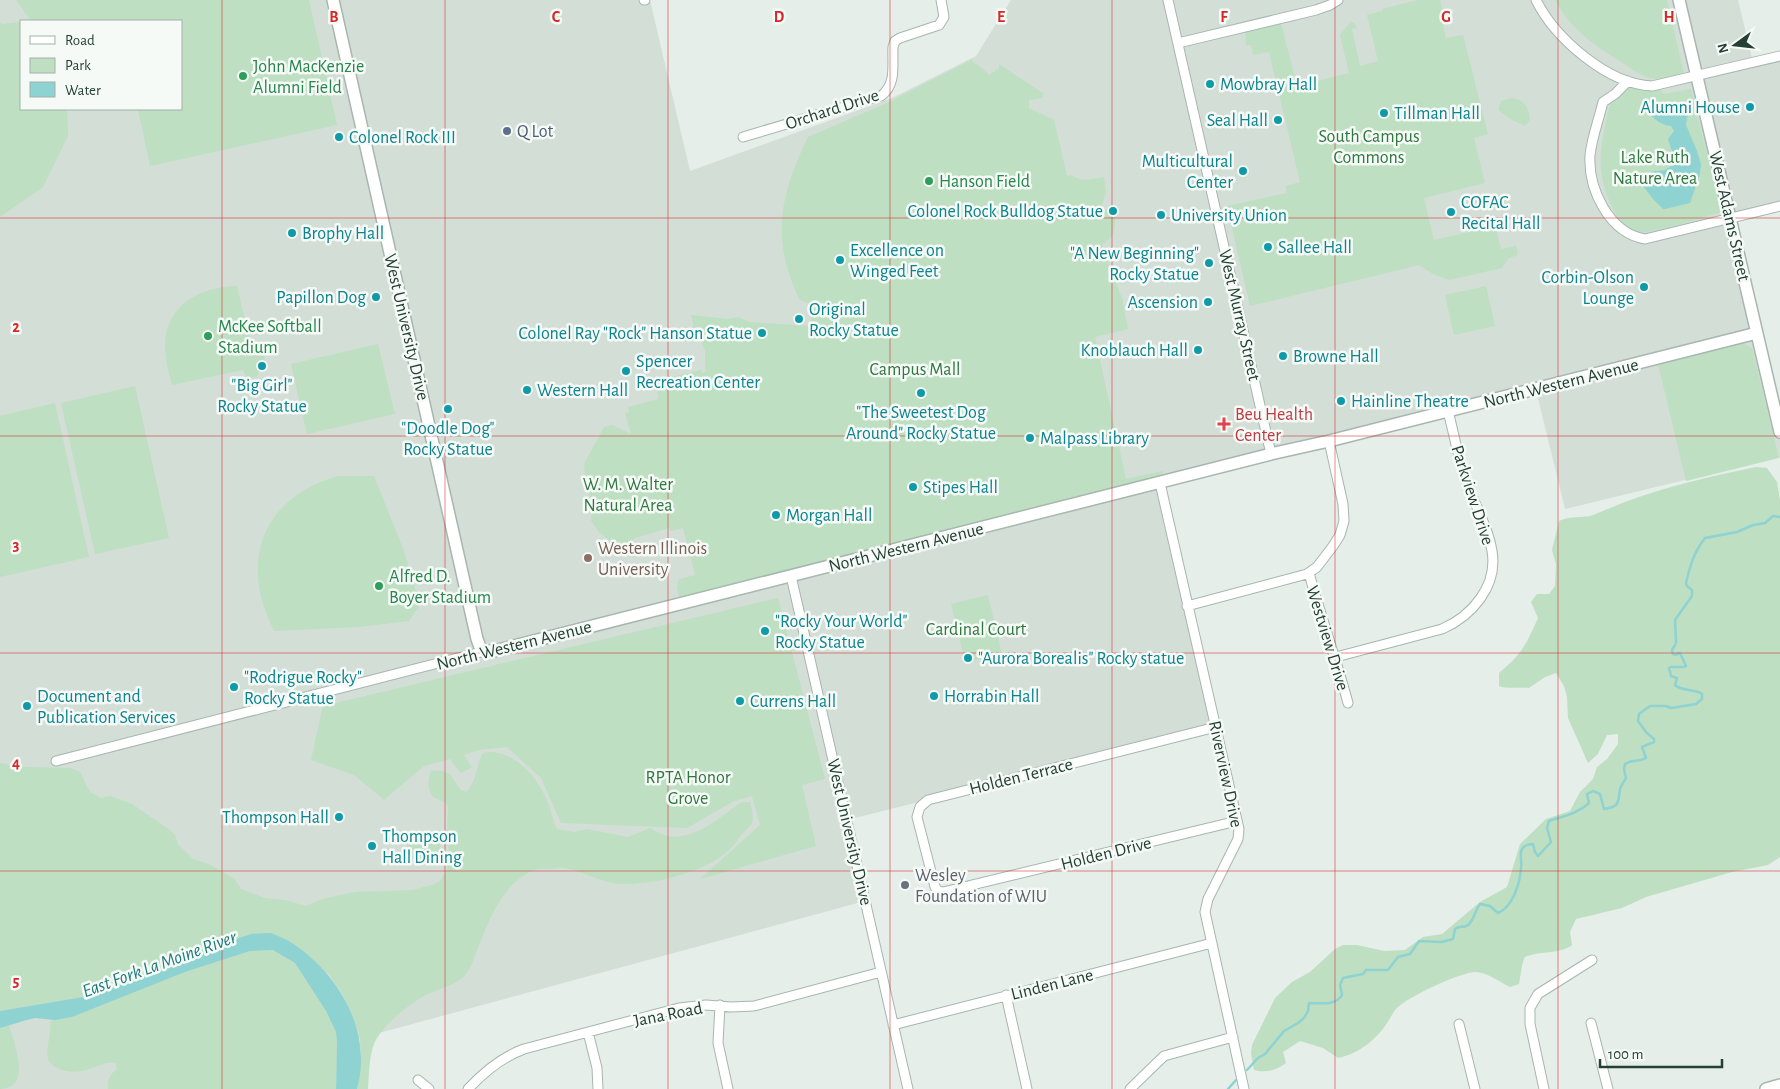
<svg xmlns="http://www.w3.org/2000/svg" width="1780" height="1089" font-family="'Alegreya Sans',sans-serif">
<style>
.built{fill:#d3ded7;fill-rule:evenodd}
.green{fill:#bedfc2}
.water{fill:#8ed2d2}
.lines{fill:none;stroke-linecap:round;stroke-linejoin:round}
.stream{stroke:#8ed2d2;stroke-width:2.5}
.minor-casing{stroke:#a7b6af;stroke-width:11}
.tertiary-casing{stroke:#a7b6af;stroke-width:14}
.minor{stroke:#fff;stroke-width:9}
.tertiary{stroke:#fff;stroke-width:11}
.grid{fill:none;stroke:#d62828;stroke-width:1;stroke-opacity:0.55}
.leisure-dot{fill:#2e9e5b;stroke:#f6faf7;stroke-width:2}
.culture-dot{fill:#0f9aa8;stroke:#f6faf7;stroke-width:2}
.service-dot{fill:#5c6f8a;stroke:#f6faf7;stroke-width:2}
.health-dot{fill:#e0444e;stroke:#f6faf7;stroke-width:2}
.education-dot{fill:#8d6e63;stroke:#f6faf7;stroke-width:2}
.worship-dot{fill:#6b7280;stroke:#f6faf7;stroke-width:2}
.labels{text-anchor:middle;stroke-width:5;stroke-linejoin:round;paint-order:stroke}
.leisure-label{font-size:18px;fill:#27864d;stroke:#f6faf7;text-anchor:start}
.culture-label{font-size:18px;fill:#0d838f;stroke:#f6faf7;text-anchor:start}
.street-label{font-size:18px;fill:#244034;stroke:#f6faf7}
.service-label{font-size:18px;fill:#4e5e75;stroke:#f6faf7;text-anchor:start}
.park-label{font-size:18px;fill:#2e773f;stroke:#f6faf7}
.health-label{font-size:18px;fill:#be3a42;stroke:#f6faf7;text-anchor:start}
.education-label{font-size:18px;fill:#785e54;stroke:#f6faf7;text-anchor:start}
.worship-label{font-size:18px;fill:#5b616d;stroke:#f6faf7;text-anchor:start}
.water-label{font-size:19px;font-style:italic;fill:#1e7b7c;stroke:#f6faf7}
.grid-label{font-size:16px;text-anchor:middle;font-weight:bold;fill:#d62828;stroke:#f6faf7;stroke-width:5;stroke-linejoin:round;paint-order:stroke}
</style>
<rect width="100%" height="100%" fill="#e5eee9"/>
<path class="built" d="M0 0H650L690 171 892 98 976 56 1011 0H1738L1753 62 1780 56V206L1731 219 1780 432V457L1565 509 1536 390 1160 483 1216 727 847 820 865 901 346 1042 332 1089H0ZM21 21H181V109H21Z"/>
<path class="green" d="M16 0H309L337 125 150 166 138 109H181V21H31Z
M1418 0H1440L1444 16 1441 17 1446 38 1463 35 1488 134 1474 138 1485 183 1424 198 1434 240 1495 226 1501 249 1516 246 1518 255 1509 258 1502 268 1449 280 1433 274 1419 265 1250 306 1227 206 1287 193 1286 186 1300 182 1269 52 1253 55 1251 45H1246L1245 27 1280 19 1297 86 1349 73 1340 35 1351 21 1356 25 1357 28 1352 29 1360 66 1378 61 1367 15 1382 11V9Z
M1555 0H1667L1684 74C1673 77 1661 81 1650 78 1641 76 1633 70 1626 65 1598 48 1571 30 1555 0Z
M0 22 2 24 21 22V109H67L68 136 43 187 0 217Z
M971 60 990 75 999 68V64L1044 94 1042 98 1029 100V108L1054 120 1067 176 1072 175C1080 183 1093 179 1104 177L1106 193 1101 208 1105 210 1111 208 1116 214C1114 227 1117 237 1102 244L1110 269 1122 298 1128 329 1095 337 1126 479 1162 471 1165 481 681 604 677 587 679 579 695 575 683 528 671 531 669 528 635 538 620 551 616 546 598 531 591 521 592 508 584 470 585 462 604 427 612 425 631 434 625 413 629 412 628 407 659 399 655 384 663 382V379L701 370 702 373 706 372 705 365V351L697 329H694L691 315 729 319 738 317 749 322 809 326 815 306 800 300C770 240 780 195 808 137L887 103Z
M1631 87 1661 90 1664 94 1691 89 1721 212C1705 217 1649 235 1635 232 1626 230 1618 218 1614 211 1593 170 1601 145 1610 103Z
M1512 98C1525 100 1529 108 1530 120L1525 126 1512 120 1498 110 1501 101Z
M237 286 252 351 264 350 265 363 256 377 247 379 243 370 172 385C170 376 167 367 166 358 159 310 194 287 237 286Z
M1486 286 1495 326 1454 335 1445 295Z
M1743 343 1752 348 1779 458 1686 481 1658 364Z
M378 344 395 414 307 434 291 364Z
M135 386 169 538 95 554 61 403Z
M55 403 89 557 0 577V416Z
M1756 467 1767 468 1777 482 1780 500V857L1768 865 1732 872 1646 897 1622 908 1576 919 1570 932 1572 945C1559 955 1541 950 1525 957 1521 965 1521 975 1519 984L1510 987C1499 982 1488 972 1475 972 1459 973 1410 996 1398 1007 1393 1011 1391 1018 1387 1023 1376 1040 1358 1054 1338 1058L1323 1048 1300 1041 1283 1052 1286 1063C1275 1071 1266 1073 1254 1070L1251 1054 1252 1045 1275 998 1292 982 1310 972 1335 949 1343 945H1357L1384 951 1405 950 1423 937 1442 934 1480 902 1507 887 1520 844 1546 819 1570 811 1580 792 1593 779 1597 767 1607 759 1618 744V734L1607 735 1598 754 1588 763 1568 718 1567 697 1564 686 1556 673 1545 677 1529 688C1518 687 1507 689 1499 686V673C1522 654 1526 645 1538 618L1531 602 1537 594H1549L1555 586 1556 564 1552 550 1559 521C1572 515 1580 519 1593 515 1604 511 1614 506 1625 502 1668 486 1712 476 1756 467Z
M338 476H374L404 551 420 605 409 621 358 627 274 631C239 562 261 498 338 476Z
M988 595 1002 654 967 662 965 653H963L951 604Z
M778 598 825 779 802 785 816 846 700 879 760 825 752 796 734 801 687 828 561 823 541 778 507 747 479 750 464 755 472 767 461 773 450 759 424 766 384 800 354 775 311 760 323 706Z
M487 752C517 751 540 780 549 806 552 814 553 821 557 829L574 832 587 829 628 837 650 828C656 831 662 835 668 836 694 841 720 817 739 804 742 802 746 802 750 802 757 830 750 821 737 841 717 871 647 888 613 883 595 880 579 869 562 868 558 867 554 869 550 869 543 869 539 868 532 871 501 885 489 921 477 950 474 957 472 965 468 971 461 983 445 987 433 992 415 998 381 1026 374 1044 369 1057 369 1075 368 1089H357L361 1054 359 1033 343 995 329 974 251 934 203 950 134 980 89 996 0 1011V763L24 767 71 768 80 772 90 792 101 798 110 796 132 804 170 830 175 835 178 844 193 859 209 864 235 879 241 889 265 898 285 900 306 906 322 899 355 892 413 890 434 884 440 881 447 870 449 851 447 830 448 807 446 803 433 797C427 788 428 782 431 771 453 769 450 777 461 790L466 792C476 783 477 765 482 754Z
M407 836 440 837V859L407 858Z
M273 950 295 963 326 1011 336 1032 337 1042 336 1089H108C107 1080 110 1074 117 1069L116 1063C106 1061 99 1066 89 1069 80 1072 72 1073 62 1070 45 1064 46 1055 49 1039 50 1033 50 1026 51 1019L72 1017 185 972 250 951Z
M9 1025C14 1043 33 1089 0 1089V1028Z"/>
<path class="water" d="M1648 102 1661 107 1682 103 1689 106 1686 125 1697 151 1701 164 1700 174 1690 203 1665 209H1663L1653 199 1637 178 1638 175 1641 174 1644 179 1648 178 1650 175V172L1665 170 1676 163 1668 139 1674 131 1671 126C1659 125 1649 116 1646 104Z
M271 933C278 936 286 939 292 943 339 974 373 1032 357 1089H336L337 1042 336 1032 326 1011 295 963 273 950 250 951 185 972 72 1017 55 1020 35 1018 27 1020 0 1028V1011L89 996 134 980 203 950 251 934Z"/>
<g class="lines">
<path class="stream" d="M1676 643 1675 620 1692 596V590L1687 586 1686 583C1690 566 1694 552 1705 538L1737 532 1753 525 1765 523 1773 516 1780 517
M1247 1070 1258 1058 1265 1054 1284 1031 1298 1023 1304 1018 1308 1011 1309 1003C1320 1003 1336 1006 1342 995L1340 985 1343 978 1363 974 1366 970H1388L1398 957 1410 954 1419 941 1442 942 1453 939 1455 929C1460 925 1466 929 1470 923 1475 917 1475 910 1480 904L1490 906 1498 913C1513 907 1520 883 1521 868 1522 863 1520 857 1521 852 1522 846 1528 844 1533 844L1535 852 1538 856 1551 842 1547 828 1549 821C1564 816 1577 814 1589 803L1587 794 1593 791 1600 794 1604 809C1620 807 1618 802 1620 789 1621 785 1624 782 1626 778L1624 769 1625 764C1635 758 1638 763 1646 758L1642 747 1654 742V739L1646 732 1638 721 1639 714 1650 706H1666L1671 708 1696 704 1702 699V694C1694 688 1682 692 1675 685L1677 678 1671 676 1669 668 1671 667H1684L1686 666 1680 653 1675 655 1673 654 1672 650 1675 645
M1228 1089 1236 1080"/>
<g class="minor-casing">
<path id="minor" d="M644 0H645
M1168 0 1271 454
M1536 0C1555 38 1607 84 1652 86L1780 56
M1178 43 1316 10 1330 5 1338 0
M1628 81 1615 94 1603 102C1599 119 1592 137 1590 155 1588 189 1609 233 1645 239L1780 206
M743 137 881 96C897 84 892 65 893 47L895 41 900 38 939 25 944 17 941 0
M1160 483 1239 829 1238 839 1208 899 1205 912 1244 1089
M1309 573C1321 617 1336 659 1348 703
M791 576 908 1089
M1187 606 1307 574 1317 567 1333 546 1340 535 1344 521 1343 504 1329 441
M1336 657 1442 629C1472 616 1498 586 1492 551 1488 526 1473 502 1465 478 1458 457 1454 434 1448 411
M1216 727 928 800 920 807 917 817 935 887 938 891 943 892 1237 821
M56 761 485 651
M1006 995 1027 1089
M720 1005 718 1043 728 1089
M1591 1023 1608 1089
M1459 1024 1475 1089
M893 1025 1212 943
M588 1032 597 1068 598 1089
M418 1080 429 1089
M468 1089C484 1072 502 1057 524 1049L679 1008 706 1005 731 1007 754 1006 881 972
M1130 1089 1164 1056 1233 1037
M1544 1089 1530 1024V1008L1538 994 1592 960"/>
</g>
<g class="tertiary-casing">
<path id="tertiary" d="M333 0 477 639 480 647 485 651H494L1271 454 1329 441 1757 333
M1679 0 1780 432
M1766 1089 1780 1085"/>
</g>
<use href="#minor" class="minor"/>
<use href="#tertiary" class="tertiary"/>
</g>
<path class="grid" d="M222 0V1089M445 0V1089M668 0V1089M890 0V1089M1112 0V1089M1335 0V1089M1558 0V1089M0 218H1780M0 436H1780M0 653H1780M0 871H1780"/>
<g class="leisure-dot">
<circle cx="243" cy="76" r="5"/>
<circle cx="929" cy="181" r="5"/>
<circle cx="208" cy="336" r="5"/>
<circle cx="379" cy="586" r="5"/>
</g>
<g class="culture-dot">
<circle cx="1210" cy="84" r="5"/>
<circle cx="1750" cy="107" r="5"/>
<circle cx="1384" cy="113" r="5"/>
<circle cx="1278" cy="120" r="5"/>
<circle cx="339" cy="137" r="5"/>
<circle cx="1243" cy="171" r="5"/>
<circle cx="1113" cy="211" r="5"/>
<circle cx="1451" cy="212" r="5"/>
<circle cx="1161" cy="215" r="5"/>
<circle cx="292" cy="233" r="5"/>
<circle cx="1268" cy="247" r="5"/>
<circle cx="840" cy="260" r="5"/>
<circle cx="1209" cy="263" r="5"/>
<circle cx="1644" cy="287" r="5"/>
<circle cx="376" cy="297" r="5"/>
<circle cx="1208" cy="302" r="5"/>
<circle cx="799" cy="319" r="5"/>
<circle cx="762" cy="333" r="5"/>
<circle cx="1198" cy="350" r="5"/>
<circle cx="1283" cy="356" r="5"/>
<circle cx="262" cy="366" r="5"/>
<circle cx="626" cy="371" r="5"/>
<circle cx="527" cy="390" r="5"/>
<circle cx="921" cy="393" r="5"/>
<circle cx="1341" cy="401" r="5"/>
<circle cx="448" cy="409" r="5"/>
<circle cx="1030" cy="438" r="5"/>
<circle cx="913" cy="487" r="5"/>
<circle cx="776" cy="515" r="5"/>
<circle cx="765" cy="631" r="5"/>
<circle cx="968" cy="658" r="5"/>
<circle cx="234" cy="687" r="5"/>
<circle cx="934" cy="696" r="5"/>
<circle cx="740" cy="701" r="5"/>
<circle cx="27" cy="706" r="5"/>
<circle cx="339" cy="817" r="5"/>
<circle cx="372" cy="846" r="5"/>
</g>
<circle class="service-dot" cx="507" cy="131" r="5"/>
<path class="health-dot" d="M1221.5 416.5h5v5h5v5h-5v5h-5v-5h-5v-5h5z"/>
<circle class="education-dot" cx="588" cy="558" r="5"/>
<circle class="worship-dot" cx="905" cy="885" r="5"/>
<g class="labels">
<g class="leisure-label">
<text x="253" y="72">John MacKenzie<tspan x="253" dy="21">Alumni Field</tspan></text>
<text x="939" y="187">Hanson Field</text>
<text x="218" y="332">McKee Softball<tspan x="218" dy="21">Stadium</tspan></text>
<text x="389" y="582">Alfred D.<tspan x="389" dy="21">Boyer Stadium</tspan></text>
</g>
<g class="culture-label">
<text x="1220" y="90">Mowbray Hall</text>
<text x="1740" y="113" text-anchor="end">Alumni House</text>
<text x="1394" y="119">Tillman Hall</text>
<text x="1268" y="126" text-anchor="end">Seal Hall</text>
<text x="349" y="143">Colonel Rock III</text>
<text x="1233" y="167" text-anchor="end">Multicultural<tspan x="1233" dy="21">Center</tspan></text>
<text x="1461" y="208">COFAC<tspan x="1461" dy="21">Recital Hall</tspan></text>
<text x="1103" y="217" text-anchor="end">Colonel Rock Bulldog Statue</text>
<text x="1171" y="221">University Union</text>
<text x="302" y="239">Brophy Hall</text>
<text x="1278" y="253">Sallee Hall</text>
<text x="850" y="256">Excellence on<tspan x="850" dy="21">Winged Feet</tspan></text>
<text x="1199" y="259" text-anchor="end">"A New Beginning"<tspan x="1199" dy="21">Rocky Statue</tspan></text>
<text x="1634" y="283" text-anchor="end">Corbin-Olson<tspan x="1634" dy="21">Lounge</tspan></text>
<text x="366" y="303" text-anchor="end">Papillon Dog</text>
<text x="1198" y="308" text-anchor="end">Ascension</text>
<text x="809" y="315">Original<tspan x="809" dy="21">Rocky Statue</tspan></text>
<text x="752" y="339" text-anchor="end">Colonel Ray "Rock" Hanson Statue</text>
<text x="1188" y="356" text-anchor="end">Knoblauch Hall</text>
<text x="1293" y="362">Browne Hall</text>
<text x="636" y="367">Spencer<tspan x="636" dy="21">Recreation Center</tspan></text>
<text x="262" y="391" text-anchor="middle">"Big Girl"<tspan x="262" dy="21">Rocky Statue</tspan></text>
<text x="537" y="396">Western Hall</text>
<text x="1351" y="407">Hainline Theatre</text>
<text x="921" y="418" text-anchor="middle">"The Sweetest Dog<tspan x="921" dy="21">Around" Rocky Statue</tspan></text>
<text x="448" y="434" text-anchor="middle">"Doodle Dog"<tspan x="448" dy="21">Rocky Statue</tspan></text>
<text x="1040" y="444">Malpass Library</text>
<text x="923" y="493">Stipes Hall</text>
<text x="786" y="521">Morgan Hall</text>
<text x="775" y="627">"Rocky Your World"<tspan x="775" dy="21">Rocky Statue</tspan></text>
<text x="978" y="664">"Aurora Borealis" Rocky statue</text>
<text x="244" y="683">"Rodrigue Rocky"<tspan x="244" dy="21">Rocky Statue</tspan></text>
<text x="37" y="702">Document and<tspan x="37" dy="21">Publication Services</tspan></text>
<text x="944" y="702">Horrabin Hall</text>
<text x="750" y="707">Currens Hall</text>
<text x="329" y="823" text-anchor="end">Thompson Hall</text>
<text x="382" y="842">Thompson<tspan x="382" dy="21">Hall Dining</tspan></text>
</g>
<g class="street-label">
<text transform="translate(832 109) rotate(-18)" y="6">Orchard Drive</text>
<text transform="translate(1730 216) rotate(77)" y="6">West Adams Street</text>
<text transform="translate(1240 315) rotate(77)" y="6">West Murray Street</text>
<text transform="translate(407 327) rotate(77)" y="6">West University Drive</text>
<text transform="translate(1561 383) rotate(-14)" y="6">North Western Avenue</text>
<text transform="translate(1473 495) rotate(72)" y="6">Parkview Drive</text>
<text transform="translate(906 547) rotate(-14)" y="6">North Western Avenue</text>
<text transform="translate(1328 638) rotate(73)" y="6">Westview Drive</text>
<text transform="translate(514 645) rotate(-14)" y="6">North Western Avenue</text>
<text transform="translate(1226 774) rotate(78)" y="6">Riverview Drive</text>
<text transform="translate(1021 776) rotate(-14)" y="6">Holden Terrace</text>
<text transform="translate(850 832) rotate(77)" y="6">West University Drive</text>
<text transform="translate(1106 853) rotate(-14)" y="6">Holden Drive</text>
<text transform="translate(1052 984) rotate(-14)" y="6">Linden Lane</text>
<text transform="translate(668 1014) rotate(-11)" y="6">Jana Road</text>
</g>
<g class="service-label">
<text x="517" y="137">Q Lot</text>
</g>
<g class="park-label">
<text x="1369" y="142">South Campus<tspan x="1369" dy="21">Commons</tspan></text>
<text x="1655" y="163">Lake Ruth<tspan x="1655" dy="21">Nature Area</tspan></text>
<text x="915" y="375">Campus Mall</text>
<text x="628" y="490">W. M. Walter<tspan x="628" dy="21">Natural Area</tspan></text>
<text x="976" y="635">Cardinal Court</text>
<text x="688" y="783">RPTA Honor<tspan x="688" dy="21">Grove</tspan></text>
</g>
<g class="health-label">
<text x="1235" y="420">Beu Health<tspan x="1235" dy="21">Center</tspan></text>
</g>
<g class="education-label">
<text x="598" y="554">Western Illinois<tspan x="598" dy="21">University</tspan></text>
</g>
<g class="worship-label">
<text x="915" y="881">Wesley<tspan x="915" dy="21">Foundation of WIU</tspan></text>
</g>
<g class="water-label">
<text transform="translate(159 963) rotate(-20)" y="7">East Fork La Moine River</text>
</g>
</g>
<g class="grid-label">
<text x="334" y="22">B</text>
<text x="556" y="22">C</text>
<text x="779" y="22">D</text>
<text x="1001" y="22">E</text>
<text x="1224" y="22">F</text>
<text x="1446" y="22">G</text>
<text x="1669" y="22">H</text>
<text x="16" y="332">2</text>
<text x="16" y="550">3</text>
<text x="16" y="768">4</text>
<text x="16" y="986">5</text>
</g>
<rect x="20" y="20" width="162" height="90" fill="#f6faf7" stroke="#a2b0a9"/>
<rect x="30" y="36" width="25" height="8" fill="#ffffff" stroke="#a2b0a9"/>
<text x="65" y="45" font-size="15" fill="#244034">Road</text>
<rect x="30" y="58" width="25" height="15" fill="#bedfc2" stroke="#a2b0a9"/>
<text x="65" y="70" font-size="15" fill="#244034">Park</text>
<rect x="30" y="82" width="25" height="15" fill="#8ed2d2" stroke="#a2b0a9"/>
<text x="65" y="95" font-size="15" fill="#244034">Water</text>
<g transform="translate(1735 45) rotate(255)" stroke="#f6faf7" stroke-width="4" paint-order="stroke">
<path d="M0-4L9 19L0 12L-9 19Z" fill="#244034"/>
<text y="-8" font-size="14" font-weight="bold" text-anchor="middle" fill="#244034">N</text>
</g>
<path d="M1600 1059v8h122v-8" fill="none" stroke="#244034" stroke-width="2.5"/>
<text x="1608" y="1059" font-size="15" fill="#244034" stroke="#f6faf7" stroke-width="4" paint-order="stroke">100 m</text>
</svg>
